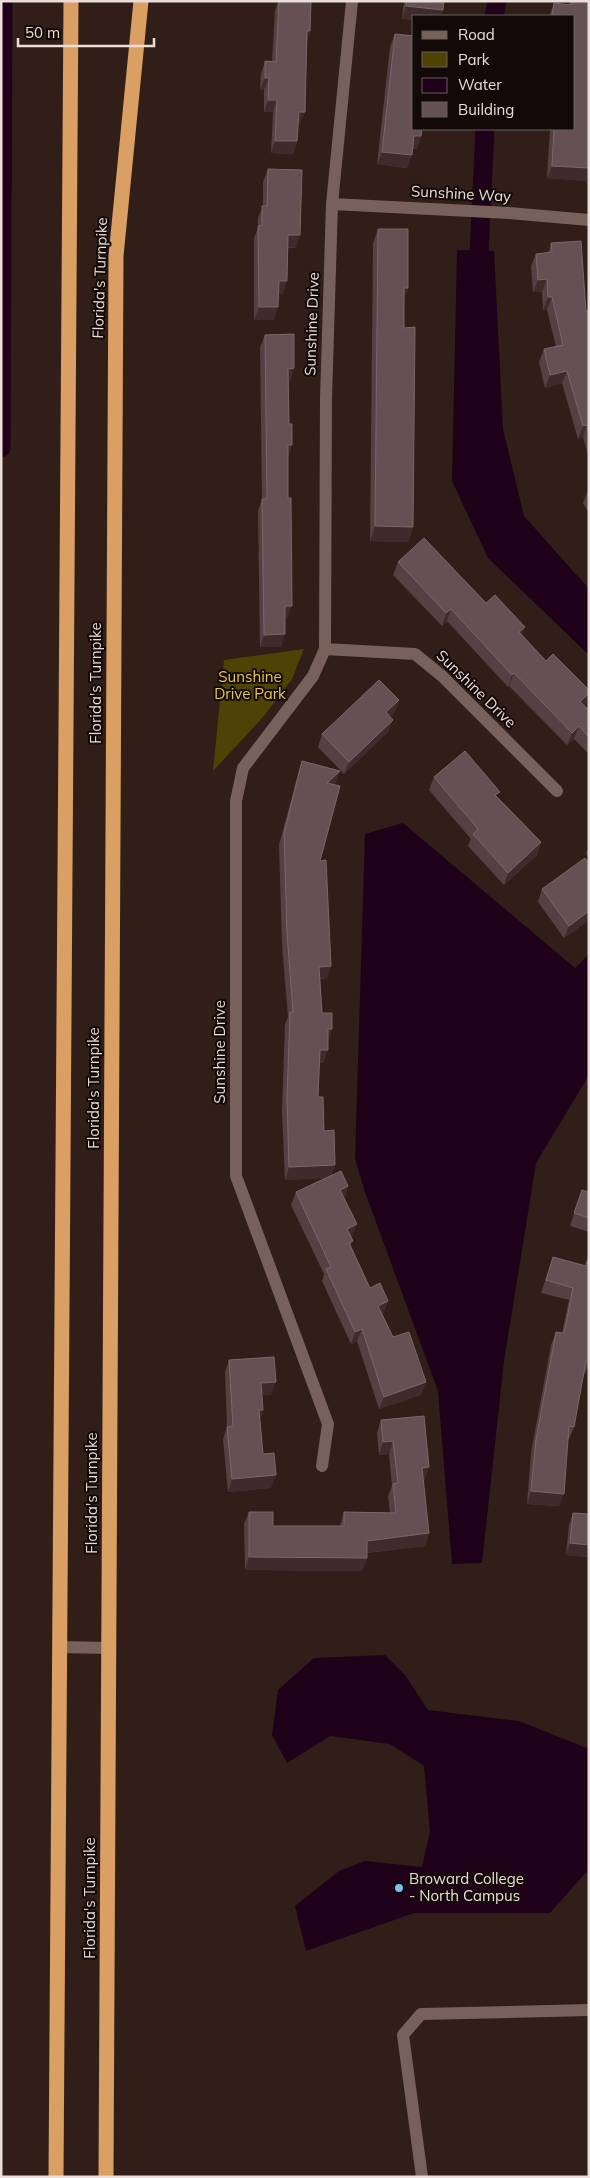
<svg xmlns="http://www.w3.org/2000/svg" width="590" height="2178" font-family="Mulish,sans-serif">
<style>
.green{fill:#4e4205}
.water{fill:#1f011a}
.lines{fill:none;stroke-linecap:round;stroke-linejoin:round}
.canal{stroke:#1f011a;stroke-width:19}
.minor{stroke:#77615a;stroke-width:12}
.highway{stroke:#d99f63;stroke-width:15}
.wall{fill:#554044}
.shaded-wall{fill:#402b2c}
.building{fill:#655154;stroke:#7a6769}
.poi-dot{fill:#7bbef8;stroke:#130a08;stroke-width:2}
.labels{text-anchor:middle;stroke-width:4;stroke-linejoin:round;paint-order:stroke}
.street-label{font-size:15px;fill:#ebddd9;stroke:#130a08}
.park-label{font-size:15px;fill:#e7c94e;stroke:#130a08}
.poi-label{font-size:15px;fill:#ebddd9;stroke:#130a08;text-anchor:start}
</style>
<rect width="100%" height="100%" fill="#311e19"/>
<path class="green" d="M304 649 292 679 264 716 213 771 224 660Z"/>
<path class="water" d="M457 250 494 251 503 429 524 516 589 589V655L488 558 452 481Z
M403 823 575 968 589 954V1075L536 1163 504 1361 482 1563 452 1564 438 1391 365 1192 355 1159 365 834Z
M385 1655 405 1675 428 1710 519 1721 589 1749V1869L550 1913H414L306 1951 295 1906 339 1871 365 1861 422 1867 430 1831 424 1766 390 1744 330 1736 287 1763 272 1735 278 1690 314 1658Z"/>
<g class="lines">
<path class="canal" d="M494 16 497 1
M478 275 485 129
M1 448 3 1"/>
<path class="minor" d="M332 204 509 213 589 220
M325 649 415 654 442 676 557 791
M322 1466 328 1424 236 1176V801L243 768 313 676 325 649 326 398 332 204 352 1
M59 1647 109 1648
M422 2177 403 2035 421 2014 589 2010"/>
<path class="highway" d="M56 2177 71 1
M106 2177 116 256 141 1"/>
</g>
<path class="wall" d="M278 1H311L310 31 307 40 300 124H298L297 141 293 154 271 153 273 112H264V90H260L261 74 265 61H272L275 11Z
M404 1H444L443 10 440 16H414L402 19Z
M569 1H589V172L586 181 547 178 550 129H574V16H549L554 3 569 5Z
M395 34 421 136 417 149H413L407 168 377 164 390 47Z
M268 169 296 248H288L283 294H278L274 320H254V238L258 228V218L263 206V182Z
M378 229 408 288 404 298V328L413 527 408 542 370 541 373 243Z
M551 243 586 311 589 313V459L583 437 578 439 562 383 545 388 539 362 544 349 556 347 547 310H543L542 292H533L531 266 536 254 548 253Z
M265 335 294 368 290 381H288L287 619H285L281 647H260L258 511 262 499 260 347Z
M588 490H589V513L583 503Z
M398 562 486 603 522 635 586 704 584 706 589 710V754L574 739 567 745 509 686 508 687 447 621 442 626 393 575Z
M399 700 394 713 390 716 388 732 344 774 318 747 322 734Z
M302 761 340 771 335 783 333 785 320 861 331 966 327 978 320 979 322 1013 332 1029 328 1039 323 1063H319L318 1097 332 1175 348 1186 344 1198 352 1237H351V1246L370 1288 388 1301 383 1314H382L421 1395 379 1409 357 1341 351 1344 322 1281 324 1274 291 1205 296 1192 325 1178 285 1180 282 1111 285 1024 288 1017 282 945 279 845 298 774Z
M434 777 497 797 541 842 537 855 504 885 468 846 471 839 429 790Z
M589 846V856L586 854Z
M542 889 589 920 564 938 538 902Z
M582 1190 589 1192V1232L570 1226Z
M589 1252V1363L585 1374H583L574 1427 569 1439H568L559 1506 527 1504 531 1453 551 1345 556 1332 562 1333 569 1300 541 1293 553 1257 585 1266Z
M229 1360 271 1395H262L263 1410 260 1419 263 1454 271 1488 228 1492 223 1439 227 1427 225 1372Z
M381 1420 425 1480H423L429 1533 425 1546 367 1553V1558L362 1571 245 1570 244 1524 249 1512 273 1526H340L344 1512 390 1513 388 1496 392 1486 389 1454 379 1455 377 1433Z
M573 1513 589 1514V1557L566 1555 569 1525Z"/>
<path class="shaded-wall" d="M406 6 443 10 440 16H414V20L402 19Z
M307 31H310L305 44Z
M265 78H269L264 90H260Z
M268 100H277L273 112H264Z
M299 112H305L300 124H294Z
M414 136H421L417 149 409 148Z
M275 141H297L293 154 271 153Z
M382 152 412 155 407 168 377 164Z
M552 166 589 168V172L586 181 547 178Z
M288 235H300L296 248 284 247Z
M547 279 542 292H533L538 280Z
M279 281H287L283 294H274Z
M404 288H408L402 303Z
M548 297H552L547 310H543Z
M259 307H278L274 320H254Z
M294 368 290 381H284L288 369Z
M567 371 562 383 545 388 550 375Z
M587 425 583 437 578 439 583 426Z
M288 445H292L288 458Z
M375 526 413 527 408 542 370 541Z
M285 606H292L287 619H280Z
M451 609 447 621 442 626 446 613Z
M525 627 520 639 519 632Z
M285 634 281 647H260L264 635Z
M514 673 509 686 508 687 512 675Z
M589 693V696L586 704 576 714 580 702Z
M399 700 394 713 382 725 386 712Z
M393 720 388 732 344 774 349 762Z
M579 726 574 739 567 745 572 733Z
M340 771 335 783 322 796 327 783Z
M541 842 537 855 504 885 508 873Z
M589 911V920L564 938 569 926Z
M331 966 327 978 314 979 319 967Z
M328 1029H332L327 1041Z
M320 1050H328L323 1063 315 1062Z
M335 1165 331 1178 285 1180 289 1167Z
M348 1186 344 1199 340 1190Z
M357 1224 352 1237 343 1241 347 1229Z
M388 1301 383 1314 374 1318 378 1306Z
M362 1329 357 1341 351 1344 355 1332Z
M276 1382 271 1395H257L261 1383Z
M426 1382 421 1395 379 1409 384 1397Z
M259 1410H263L258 1423Z
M393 1441 389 1454 379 1455 383 1442Z
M429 1467 425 1480 417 1481 422 1468Z
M276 1475 271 1488 228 1492 232 1479Z
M531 1491 564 1494 559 1506 527 1504Z
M429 1533 425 1546 363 1553 367 1541Z
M570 1543 589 1545V1557L566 1555Z
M249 1557 367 1558 362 1571 245 1570Z"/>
<path class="building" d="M279 1H311L310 31H307L305 112H299L297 141H275L277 100H268L269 78H265V61L276 62Z
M407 1H444L443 10 406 6Z
M572 1H589V168L552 166 554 129H574V16H552L554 3 572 5Z
M395 34 414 36V129H422L421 136H414L412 155 382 152Z
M268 169 302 170 300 235H288L287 281H279L278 307H259L258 226 262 225V206H267Z
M378 229H408V288H404V328L415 327 413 527 375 526Z
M581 241 586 311H588L589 313V431L587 425 583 426 567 371 550 375 544 349 563 345 552 297H548L547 279 538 280 536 254 552 252 551 243Z
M294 334V368L288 369 289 424H292V445H288V498H291L292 606H285V634L264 635 262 499H267L265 335Z
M424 538 486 603 495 595 525 627 519 632 546 661 553 654 589 690V693L580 702 589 710V737L579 726 572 733 514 673 512 675 451 609 446 613 398 562Z
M379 680 399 700 386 712 393 720 349 762 322 734Z
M465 751 500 792 495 795 541 842 508 873 473 834 478 829 434 777Z
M302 761 340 771 327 783 340 786 320 861 326 860 331 966 319 967 322 1013H332V1029H328V1050H320L318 1097H323L324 1131 334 1130 335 1165 289 1167 287 1098 290 1012H293L287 933 284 833Z
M585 858 589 863V911L569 926 542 889Z
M341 1171 348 1186 340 1190 357 1224 347 1229 353 1241 349 1243 370 1288 380 1283 388 1301 378 1306 393 1337 409 1332 426 1382 384 1397 362 1329 355 1332 326 1269 331 1267 296 1192Z
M582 1190 589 1192V1218L574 1213Z
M589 1256V1362L586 1361 574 1427 569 1426 564 1494 531 1491 536 1440 556 1332 564 1333 573 1288 546 1280 553 1257 586 1266Z
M274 1357 276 1382 261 1383 263 1410H259L263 1454 274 1453 276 1475 232 1479 227 1427 233 1426 229 1360Z
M424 1416 429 1467 422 1468 429 1533 367 1541V1558L249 1557V1512H273V1526H344V1512L396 1513 393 1484 398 1483 393 1441 383 1442 381 1420Z
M573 1513 589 1514V1545L570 1543Z"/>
<circle class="poi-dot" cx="399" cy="1888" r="5"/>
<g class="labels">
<g class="street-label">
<text transform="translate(461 194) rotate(3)" y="5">Sunshine Way</text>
<text transform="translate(100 278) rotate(-88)" y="5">Florida's Turnpike</text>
<text transform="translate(312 324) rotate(-88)" y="5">Sunshine Drive</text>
<text transform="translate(96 683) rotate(-90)" y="5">Florida's Turnpike</text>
<text transform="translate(476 689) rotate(44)" y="5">Sunshine Drive</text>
<text transform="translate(220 1052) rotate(-90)" y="5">Sunshine Drive</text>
<text transform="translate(94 1088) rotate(-90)" y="5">Florida's Turnpike</text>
<text transform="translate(92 1493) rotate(-90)" y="5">Florida's Turnpike</text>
<text transform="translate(90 1898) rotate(-90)" y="5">Florida's Turnpike</text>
</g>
<g class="park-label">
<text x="250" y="682">Sunshine<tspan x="250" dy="17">Drive Park</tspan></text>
</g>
<g class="poi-label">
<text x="409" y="1884">Broward College<tspan x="409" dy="17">- North Campus</tspan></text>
</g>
</g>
<rect width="590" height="2178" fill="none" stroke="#ebddd9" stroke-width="5"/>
<rect x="412" y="15" width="162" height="115" fill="#130a08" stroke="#695e5c"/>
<rect x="422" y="31" width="25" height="8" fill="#77615a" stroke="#695e5c"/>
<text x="458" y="40" font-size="15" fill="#ebddd9">Road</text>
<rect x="422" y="52" width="25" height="15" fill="#4e4205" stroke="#695e5c"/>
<text x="458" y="65" font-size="15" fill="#ebddd9">Park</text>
<rect x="422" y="78" width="25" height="15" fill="#1f011a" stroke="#695e5c"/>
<text x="458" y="90" font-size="15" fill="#ebddd9">Water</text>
<rect x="422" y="102" width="25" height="15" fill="#655154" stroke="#695e5c"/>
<text x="458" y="115" font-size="15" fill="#ebddd9">Building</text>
<path d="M18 38v8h136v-8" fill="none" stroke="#ebddd9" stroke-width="2.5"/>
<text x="25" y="38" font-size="15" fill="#ebddd9" stroke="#130a08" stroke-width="4" paint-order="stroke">50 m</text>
</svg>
